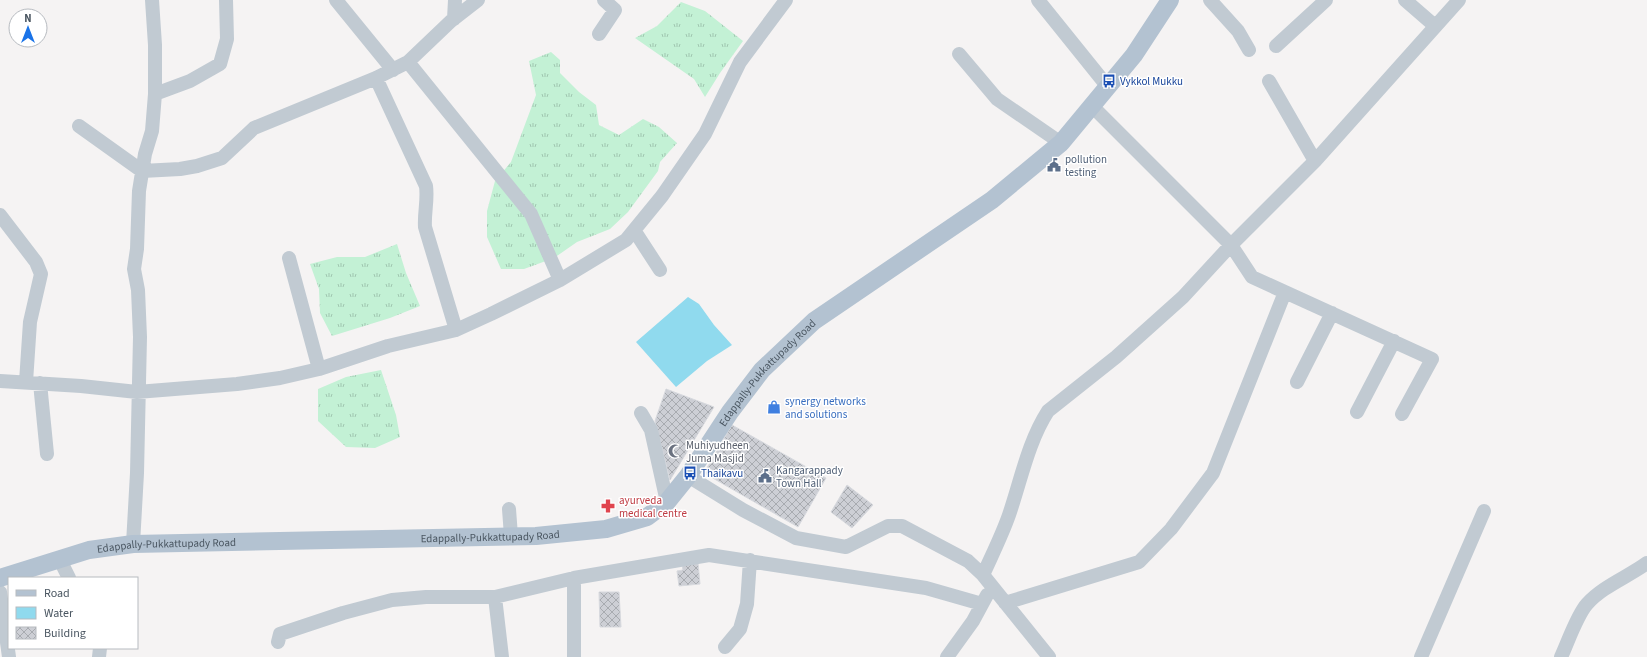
<svg xmlns="http://www.w3.org/2000/svg" width="1647" height="657" font-family="'Source Sans 3',sans-serif">
<style>
.grass{fill:url(#grass-tufts)}
.water{fill:#90daee}
.building{fill:url(#building-cross-hatch);stroke:#d7d9de}
.lines{fill:none;stroke-linecap:round;stroke-linejoin:round}
.minor{stroke:#c1cad2;stroke-width:14}
.major{stroke:#b3c2d1;stroke-width:18}
.labels{text-anchor:middle;stroke-width:3;stroke-linejoin:round;paint-order:stroke}
.transit-label{font-size:11px;fill:#164399;stroke:#fff;text-anchor:start}
.service-label{font-size:11px;fill:#4e5e75;stroke:#fff;text-anchor:start}
.street-label{font-size:11px;fill:#4a5661;stroke:#fff}
.shop-label{font-size:11px;fill:#366cbe;stroke:#fff;text-anchor:start}
.worship-label{font-size:11px;fill:#5b616d;stroke:#fff;text-anchor:start}
.health-label{font-size:11px;fill:#be3a42;stroke:#fff;text-anchor:start}
</style>
<defs>
<pattern id="grass-tufts" width="24" height="20" patternUnits="userSpaceOnUse"><rect width="24" height="20" fill="#c3f1d5"/><path d="M3 7l-1-3M5 7V3M7 7l1-3M15 17l-1-3M17 17v-4M19 17l1-3" fill="none" stroke="#a0c6b0"/></pattern>
<pattern id="building-cross-hatch" width="8" height="8" patternUnits="userSpaceOnUse"><rect width="8" height="8" fill="#cdcfd5"/><path d="M0 0l8 8M0 8l8-8" fill="none" stroke="#a8abb0"/></pattern>
</defs>
<rect width="100%" height="100%" fill="#f5f3f3"/>
<path class="grass" d="M681 2 705 11 743 41 720 73 705 97 694 79 635 38 657 26Z
M551 52 560 60V73L579 92 596 105 599 125 619 135 643 119 659 127 677 143 660 162 658 171 628 212 610 229 577 242 554 258 524 269H501L487 237V211L495 181 511 162 536 95 529 61Z
M397 244 406 273 420 306 390 318 332 336 320 313 319 289 310 264 337 257H365Z
M381 370 396 415 400 437 375 448 346 447 318 421V389L346 377Z"/>
<path class="water" d="M688 297 699 304 714 325 732 345 707 361 676 387 636 342Z"/>
<path class="building" d="M666 389 714 407 670 480 655 421Z
M732 425 826 478 798 527 704 473Z
M847 485 873 505 852 528 831 512Z
M698 563 700 584 679 586 677 571 683 570 682 565Z
M599 592H619L621 627H600Z"/>
<g class="lines">
<path class="minor" d="M336 0 393 70
M1038 0 1108 87
M1210 0 1238 31 1249 50
M1405 0 1435 26
M454 19 455 0
M599 34 615 10 604 0
M1276 46 1326 0
M959 54 997 99 1061 143
M408 62 531 214 560 280
M376 78 426 186C428 200 424 213 425 227L456 330
M1269 81 1315 161
M155 94 190 81 220 64 227 39 226 0
M1092 106 1231 245 1252 277 1432 359 1402 414
M79 126 142 171 180 169 197 166 222 158 254 128 376 78 408 62 451 21 478 0
M0 215 36 262 41 274 30 322 26 382
M634 230 660 270
M289 258 319 369
M0 381 81 386 137 392 237 384 280 378 319 369 388 346 456 330 491 314 560 280 626 240 662 196 705 134 740 62 786 0
M1297 382 1332 313
M40 383 47 454
M1357 412 1394 341
M641 413 651 430 667 502
M688 476 743 510 796 538 846 547 888 526H902L968 561 983 575 1049 657
M509 509 511 536
M133 544 137 473 140 337 138 290 134 269 137 249 139 191 145 154 152 131 155 94V45L152 0
M60 560 69 578
M983 575C992 555 1002 535 1009 515 1021 480 1028 442 1048 411L1116 357 1183 297 1231 245 1315 161 1459 0
M0 592 9 657
M495 597 502 657
M1005 603 1139 562 1171 529 1213 473 1285 292
M278 642 280 634 343 613 392 600 426 597H495L574 578 709 555 926 588 982 604
M725 647 740 629 747 604 750 560
M99 657 100 648
M574 657V578
M947 657 973 621 987 595
M1421 657 1484 511
M1561 657C1568 642 1577 615 1587 604 1603 586 1628 577 1647 563"/>
<path class="major" id="s1" d="M0 578 89 550 133 544 536 536 606 529 647 517 667 502 688 476 730 412 762 370 814 321 992 200 1061 143 1134 55 1170 0"/>
</g>
<defs>
<g id="bus-bare" transform="scale(1.08)"><path d="M-5-6H5V4H4V6H2V4H-2V6H-4V4H-5ZM-3.5-4V0h7V-4ZM-3.5 1.2v1.5H-2V1.2ZM2 1.2v1.5H3.5V1.2Z" fill="#1a4fb4" stroke="#fff" stroke-width="2.5" paint-order="stroke"/></g>
<g id="civic-bare" transform="scale(1.08)"><path d="M-.6-6.5H3V-4.5H.6V-3L4-1V1h2V6H-6V1h2V-1L-.6-3ZM-1.2 2.5V6h2.4V2.5Z" fill="#5c6f8a" stroke="#fff" stroke-width="2.5" paint-order="stroke"/></g>
<g id="shop-bare" transform="scale(1.08)"><path d="M-5-2.5h2.3a2.7 3.5 0 0 1 5.4 0H5L5.5 6h-11ZM-1.5-2.5h3a1.5 2.3 0 0 0-3 0Z" fill="#3f7fe0" stroke="#fff" stroke-width="2.5" paint-order="stroke"/></g>
<g id="mosque-bare" transform="scale(1.08)"><path d="M3.5-4.9A6 6 0 1 0 3.5 4.9A5 5 0 1 1 3.5-4.9Z" fill="#6b7280" stroke="#fff" stroke-width="2.5" paint-order="stroke"/></g>
<g id="pharmacy-bare" transform="scale(1.08)"><path d="M-2-6h4v4h4v4h-4v4h-4v-4h-4v-4h4Z" fill="#e0444e" stroke="#fff" stroke-width="2.5" paint-order="stroke"/></g>
</defs>
<g fill-rule="evenodd">
<use href="#bus-bare" x="1109" y="81"/>
<use href="#civic-bare" x="1054" y="165"/>
<use href="#shop-bare" x="774" y="407"/>
<use href="#mosque-bare" x="675" y="451"/>
<use href="#bus-bare" x="690" y="473"/>
<use href="#civic-bare" x="765" y="476"/>
<use href="#pharmacy-bare" x="608" y="506"/>
</g>
<g class="labels">
<g class="transit-label">
<text x="1120" y="85">Vykkol Mukku</text>
<text x="701" y="477">Thaikavu</text>
</g>
<g class="service-label">
<text x="1065" y="163">pollution<tspan x="1065" dy="13">testing</tspan></text>
<text x="776" y="474">Kangarappady<tspan x="776" dy="13">Town Hall</tspan></text>
</g>
<g class="street-label">
<text dy="4" stroke="none"><textPath href="#s1" startOffset="843">Edappally-Pukkattupady Road</textPath></text>
<text dy="4" stroke="none"><textPath href="#s1" startOffset="495">Edappally-Pukkattupady Road</textPath></text>
<text dy="4" stroke="none"><textPath href="#s1" startOffset="171">Edappally-Pukkattupady Road</textPath></text>
</g>
<g class="shop-label">
<text x="785" y="405">synergy networks<tspan x="785" dy="13">and solutions</tspan></text>
</g>
<g class="worship-label">
<text x="686" y="449">Muhiyudheen<tspan x="686" dy="13">Juma Masjid</tspan></text>
</g>
<g class="health-label">
<text x="619" y="504">ayurveda<tspan x="619" dy="13">medical centre</tspan></text>
</g>
</g>
<rect x="8" y="577" width="130" height="72" fill="#ffffff" stroke="#b7bbc0"/>
<rect x="16" y="590" width="20" height="6" fill="#b3c2d1" stroke="#b7bbc0"/>
<text x="44" y="597" font-size="12" fill="#4a5661">Road</text>
<rect x="16" y="607" width="20" height="12" fill="#90daee" stroke="#b7bbc0"/>
<text x="44" y="617" font-size="12" fill="#4a5661">Water</text>
<rect x="16" y="627" width="20" height="12" fill="url(#building-cross-hatch)" stroke="#b7bbc0"/>
<text x="44" y="637" font-size="12" fill="#4a5661">Building</text>
<g transform="translate(28 28)"><circle r="19" fill="#ffffff" stroke="#b7bbc0"/>
<path d="M0-3L7 15L0 10L-7 15Z" fill="#1a73e8"/>
<text y="-6" font-size="11" font-weight="bold" text-anchor="middle" fill="#4a5661">N</text>
</g>
</svg>
